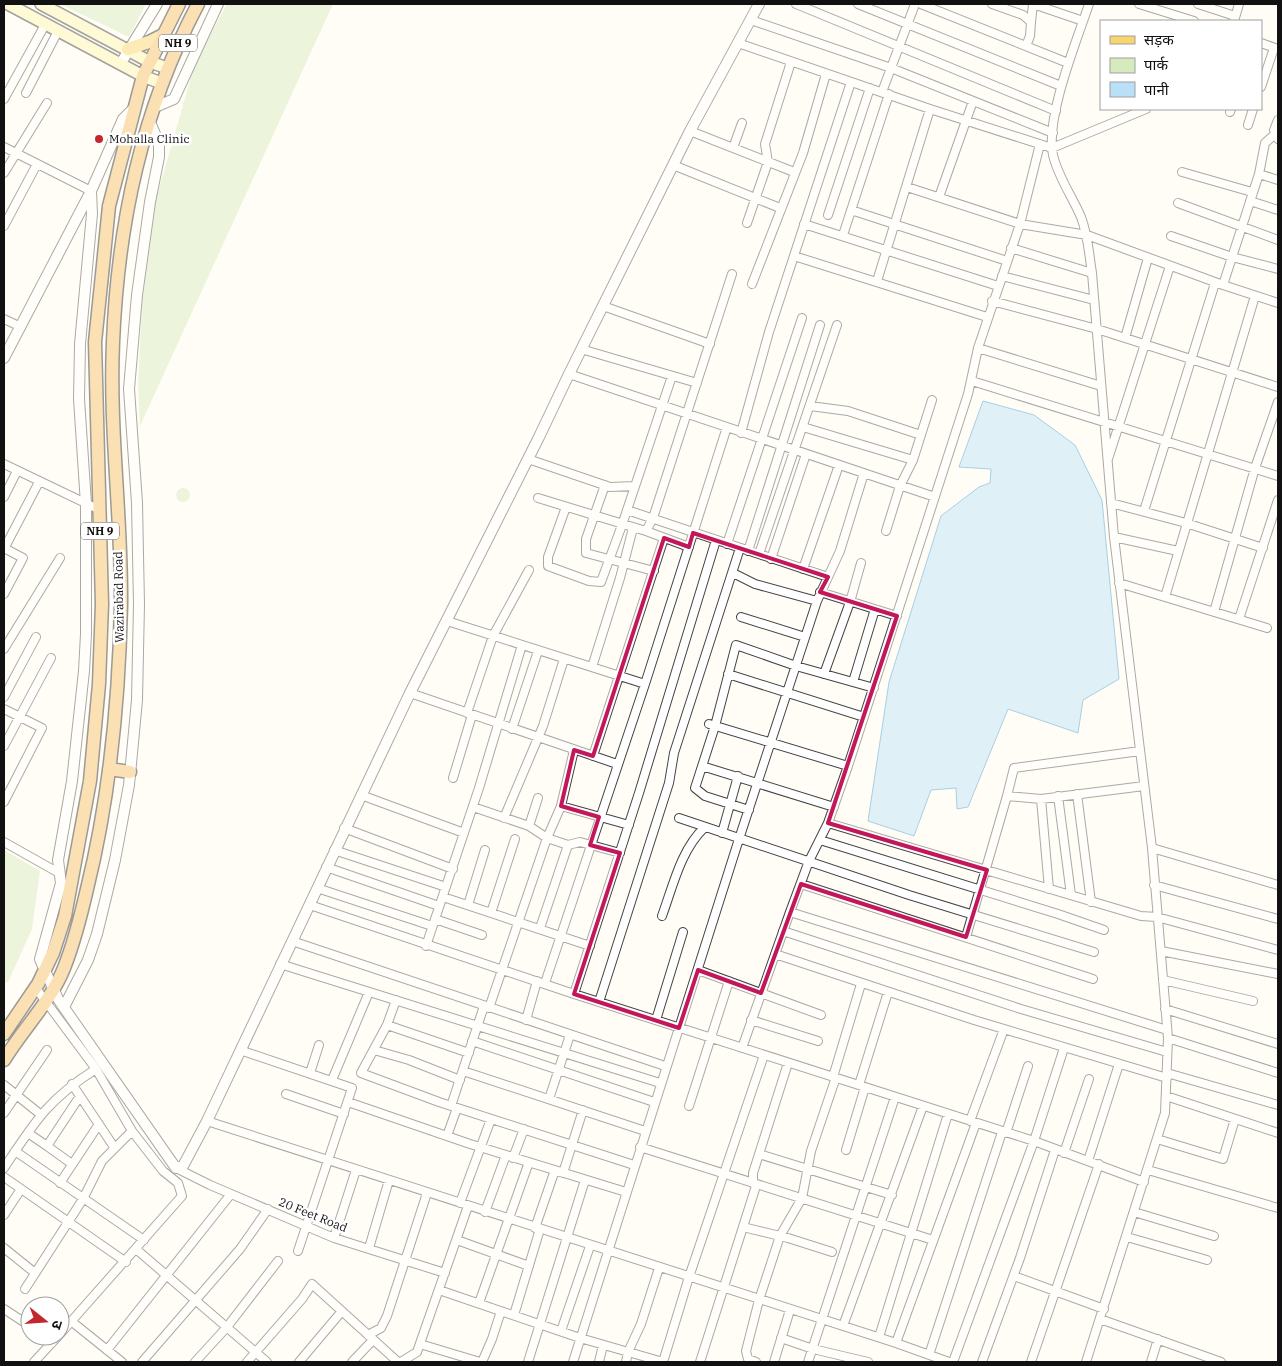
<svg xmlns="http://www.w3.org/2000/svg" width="1282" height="1366" font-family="'IBM Plex Serif','Noto Sans Devanagari',serif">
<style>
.green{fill:#d5ebbd}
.water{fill:#b9e0f7;stroke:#3f96cf}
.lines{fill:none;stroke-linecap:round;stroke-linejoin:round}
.minor-casing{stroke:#444;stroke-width:10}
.tertiary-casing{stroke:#444;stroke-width:12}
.secondary-casing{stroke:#333;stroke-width:14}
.primary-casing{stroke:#222;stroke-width:15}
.trunk-casing{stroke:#222;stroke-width:15}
.minor{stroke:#fff;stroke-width:8}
.tertiary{stroke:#fff;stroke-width:10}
.secondary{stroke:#fff6b0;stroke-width:11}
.primary{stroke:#f9d66b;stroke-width:12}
.trunk{stroke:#f7bc64;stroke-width:12}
.marked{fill:none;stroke:#c2185b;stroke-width:4;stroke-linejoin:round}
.poi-dot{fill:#c4262e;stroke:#fff;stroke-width:2}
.labels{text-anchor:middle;stroke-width:5;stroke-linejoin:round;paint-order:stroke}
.shield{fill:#fff;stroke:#585858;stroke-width:1}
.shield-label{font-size:11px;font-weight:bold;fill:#111}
.poi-label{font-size:12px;fill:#111;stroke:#fff;text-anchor:start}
.street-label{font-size:12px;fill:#111;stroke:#fff}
</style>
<rect width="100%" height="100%" fill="#fffdf5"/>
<path class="green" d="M60 4H146L129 37Z
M227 4H333L140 426 138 385 143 286 155 203 195 63Z
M176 495a7 7 0 1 1 14 0a7 7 0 1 1-14 0Z
M4 850 40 871 32 929 8 982 4 983Z"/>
<path class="water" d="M983 401 1034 415 1075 445 1102 500 1119 679 1083 700 1078 733 1008 709 968 807 957 809 956 788 931 790 914 836 868 821 889 682 941 516 979 487 990 483 991 469 959 467Z"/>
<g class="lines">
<g class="minor-casing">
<path id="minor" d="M796 4 1056 111
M858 4 1061 86
M921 4 1068 63
M992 4 1023 15 1031 22 1030 36 1026 46
M1033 4 1083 21
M1139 4 1194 21
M1198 4 1235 16
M751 20 891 68 1053 133
M1234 21 1239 4
M1031 22 1033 4
M738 43 930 109 1052 148 1146 109
M1261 43 1278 49
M1261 87 1274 48
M882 92 915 4
M26 93 58 31
M4 99 46 23
M1230 112 1231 109
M1278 120 1274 130 1278 139
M1248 125 1253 109
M690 131 794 172
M4 147 91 191
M733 148 742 123
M673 165 780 208
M1182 172 1252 192
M4 173 47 103
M1259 174 1278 180
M907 187 1020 224 1087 235 1223 285 1278 303
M939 197 973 101
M1250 201 1278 210
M1178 203 1278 240
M851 210 1007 261
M828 215 870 88
M747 223 768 162 765 144 791 62
M804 224 998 286
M4 226 37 164
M843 235 889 94
M1171 236 1232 257 1278 269
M1011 248 1092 273
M794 256 987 317
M1002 276 1094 300
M877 281 930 109
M752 284 803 153 826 74
M1223 285 1259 174 1265 143 1274 135
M992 301 1097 329 1278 387
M603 306 710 344
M4 319 21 327
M1125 338 1148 258
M978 348 1101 386
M581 349 697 383
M569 374 935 497
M972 381 1278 476
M810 406 848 411 921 435
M803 427 913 460
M741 433 769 332 851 82
M528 459 610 487 635 486
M1108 459 1170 266
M4 464 100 510
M605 485 586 539V553L654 571
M4 497 17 471
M538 498 646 531 689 547
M1111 503 1186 523 1263 548
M566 507 548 557V566L589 581 601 582 622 525 672 376
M627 510 828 577
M1144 511 1215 283
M646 531 653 518 732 274
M886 531 900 486 913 460 932 400
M1114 537 1178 551
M727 544 802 318
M4 548 23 558 4 594
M4 549 39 482
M748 551 820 325
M759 554 837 325
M771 559 806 454
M803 569 839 465
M733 573 755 584 817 601
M1119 583 1267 628
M820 592 897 616
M1165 597 1255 296
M1214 612 1255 468 1278 402
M741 617 805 637
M1239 619 1278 500
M447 621 645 684
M4 649 60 558
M592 667 620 578 633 528
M728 674 864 717
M824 674 850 602 861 563
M853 682 875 609
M410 693 617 764
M4 697 36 637
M4 709 42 728 4 802
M467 713 493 636 529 570
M709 724 848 766
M512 729 538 651
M4 746 51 658
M1140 751 1014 768 1007 796 1041 799 1144 786
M593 756 664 538
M705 767 834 807
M453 778 472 715
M1077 794 1091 902
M361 795 464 833
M1058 796 1071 895
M1041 799 1049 889
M561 806 629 825
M473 807 529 826 547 838 568 845 580 842 620 853
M749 810 705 796 695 788 715 726 736 645 796 666 874 688
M504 818 543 726 564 659
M679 818 909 895 1094 952
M828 823 1141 916 1157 917 1278 950
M529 826 538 798
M344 828 453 869
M722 833 738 776
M820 840 1058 914 1104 930
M4 842 59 873
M1152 848 1278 885
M334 850 446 887
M326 867 439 906
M801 884 1093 979
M1154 885 1278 919
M317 888 432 926
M443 897 590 946
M310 905 574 994 1034 1141 1144 1182
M468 905 485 850
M790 912 1167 1030
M491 913 515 839
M662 916C673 886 681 849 705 827
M435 919 482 935
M540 928 568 845
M783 931 1021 1009 1167 1052
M966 937 1007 796
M292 941 665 1066
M426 946 479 788 522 645
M1161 951 1278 974
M775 954 974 1020 1167 1078
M280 964 660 1083
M698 970 821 1015
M1163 980 1253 1001
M545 983 645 684 727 427
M35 987 96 1069 132 1131 163 1171 178 1183 182 1196 60 1334
M574 994 639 793 716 540
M396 1000 387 1025 361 1073 439 1102 634 1165
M599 1002 669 783 674 753 740 548
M489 1008 547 838 561 806 574 750
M1165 1009 1278 1044
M526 1020 537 981
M656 1020 683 932
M751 1020 818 1041
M387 1025 469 1053
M1168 1038 1278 1073
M472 1041 654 1102
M742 1048 790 912 809 861 828 823 848 766 968 394 978 348 1020 224 1040 144
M240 1050 352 1088 298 1251
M374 1050 409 1060 460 1080
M463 1071 645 1131
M310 1073 319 1045
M1167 1073 1278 1105
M332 1080 369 992
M72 1084 114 1147
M4 1085 40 1114
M859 1085 888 992
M286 1094 344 1114
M1166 1096 1278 1133
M549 1099 570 1035
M348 1102 470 1144 626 1192
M451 1106 484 1006
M689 1106 729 981
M4 1113 47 1050
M207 1121 896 1343 949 1362
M970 1121 1004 1029
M28 1133 47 1146
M1006 1133 1028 1066
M447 1136 457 1108
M1157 1139 1223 1159 1235 1119
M640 1147 933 1240
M846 1150 865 1087
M15 1151 144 1240
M1064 1153 1089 1079
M759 1154 892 1195
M513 1158 524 1129
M1088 1161 1119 1064
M72 1164 47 1146 80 1096
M4 1168C34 1123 48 1099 96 1069
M176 1168 210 1185 334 1238 445 1273
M1148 1170 1278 1208
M563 1173 583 1110
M4 1177 126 1262
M60 1183 99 1124
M460 1203 491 1119
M485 1212 506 1155
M1134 1212 1214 1236
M4 1215 21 1189
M743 1227 788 1238 832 1252
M535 1228 555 1170
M1127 1237 1207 1260
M334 1238 356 1170
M457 1240 529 1266
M4 1248 35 1273
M369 1248 389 1180
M136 1249 267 1362
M1014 1276 1104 1309
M25 1289 83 1199 102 1161 132 1131
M439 1290 580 1338 663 1362
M479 1303 529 1162
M4 1309 30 1326
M514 1315 540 1229
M1100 1319 1221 1362
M71 1321 122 1362
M843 1326 923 1106
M561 1331 590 1246
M368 1335 381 1328 387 1316 427 1193
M43 1336 52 1343
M879 1337 948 1114
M781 1338 813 1349 868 1362
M896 1343 976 1123
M420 1344 480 1362
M107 1350 231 1194
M929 1355 1002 1132
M34 1362 58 1336
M142 1362 240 1249 268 1209
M195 1362 227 1327 278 1261
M247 1362 302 1299 312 1284 398 1362
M299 1362 342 1311
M352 1362 373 1340
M401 1362 417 1352 468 1206
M482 1362 492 1339 501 1311
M528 1362 585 1180
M573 1362 739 839 817 601 840 551 864 473
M599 1362 603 1345
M626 1362 628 1352 641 1324 659 1268
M663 1362 689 1277 764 1055
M700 1362 756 1186 753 1183V1173L788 1063
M756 1362 748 1359 746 1351 759 1300 780 1236 802 1198 811 1151 835 1080 833 1077 861 984
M774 1362 790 1310
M808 1362 895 1097
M953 1362 1034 1141 1064 1048
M982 1362 1020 1258 1055 1150
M1031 1362 1099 1164
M1086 1362 1165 1113 1168 1038 1152 848 1114 537 1092 273C1089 254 1088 235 1081 217 1072 196 1058 177 1053 155 1045 118 1077 40 1089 4
M1151 1362 1158 1339"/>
</g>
<g class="tertiary-casing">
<path id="tertiary" d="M121 63 157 4
M153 108 174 99 218 4
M4 358 91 191 123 119 135 107
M61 883 40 959 42 964 58 999 171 1161 176 1168 183 1166 207 1121 410 693 539 437 569 374 690 131 759 4
M66 887 61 883 58 860 72 781 84 671 86 634V504L79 399 80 344 92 214 91 191
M64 1007 88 960 97 934 115 860 129 785 137 700 139 604 137 503 129 389 137 295 150 202 159 157V143L149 120"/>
</g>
<g class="secondary-casing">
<path id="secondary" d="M8 4 143 76 161 83
M41 4 150 62 167 68"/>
</g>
<g class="primary-casing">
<path id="primary" d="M128 49 149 42 163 35"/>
</g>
<g class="trunk-casing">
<path id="trunk" d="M109 769 130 772
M4 1034 38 984 53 953 65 916 90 781 99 684 102 604 95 342 103 265 109 206 143 76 179 4
M4 1060C23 1029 51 1001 64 968 74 943 81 915 87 889 110 796 119 701 121 605 122 518 109 430 113 342 118 222 142 110 198 4"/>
</g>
<use href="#minor" class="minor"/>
<use href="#tertiary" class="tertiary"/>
<use href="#secondary" class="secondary"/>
<use href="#primary" class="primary"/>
<use href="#trunk" class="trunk"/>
</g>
<path d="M0 0H1282V1366H0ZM693 533 828 577 820 592 897 616 828 823 987 870 966 937 801 884 761 993 698 970 679 1028 574 994 620 853 590 845 599 817 561 806 574 750 593 756 664 538 689 547Z" fill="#fffdf5" fill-opacity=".55" fill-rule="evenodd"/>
<path class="marked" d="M693 533 828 577 820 592 897 616 828 823 987 870 966 937 801 884 761 993 698 970 679 1028 574 994 620 853 590 845 599 817 561 806 574 750 593 756 664 538 689 547Z"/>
<circle class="poi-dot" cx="99" cy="139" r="5"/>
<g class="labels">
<g class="shield">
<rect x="159" y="34.5" width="38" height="17" rx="4"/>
<rect x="81" y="522.5" width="38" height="17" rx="4"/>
</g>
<g class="shield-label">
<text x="178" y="47">NH 9</text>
<text x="100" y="535">NH 9</text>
</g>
<g class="poi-label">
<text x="109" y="143">Mohalla Clinic</text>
</g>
<g class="street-label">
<text transform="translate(119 597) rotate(-91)" y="4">Wazirabad Road</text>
<text transform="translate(313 1215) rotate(22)" y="4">20 Feet Road</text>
</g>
</g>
<rect width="1282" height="1366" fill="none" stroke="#111111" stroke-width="10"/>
<rect x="1100" y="20" width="162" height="90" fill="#ffffff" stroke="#a0a0a0"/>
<rect x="1110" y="36" width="25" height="8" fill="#f9d66b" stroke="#a0a0a0"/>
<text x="1144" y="45" font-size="15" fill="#111111">सड़क</text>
<rect x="1110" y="58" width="25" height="15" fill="#d5ebbd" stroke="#a0a0a0"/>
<text x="1144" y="70" font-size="15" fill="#111111">पार्क</text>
<rect x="1110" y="82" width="25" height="15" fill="#b9e0f7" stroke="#a0a0a0"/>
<text x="1144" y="95" font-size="15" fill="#111111">पानी</text>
<g transform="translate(45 1321) rotate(107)"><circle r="24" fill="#ffffff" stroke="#a0a0a0"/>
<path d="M0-4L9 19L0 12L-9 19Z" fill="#c4262e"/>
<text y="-8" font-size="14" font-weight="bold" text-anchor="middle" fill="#111111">उ</text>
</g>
</svg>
